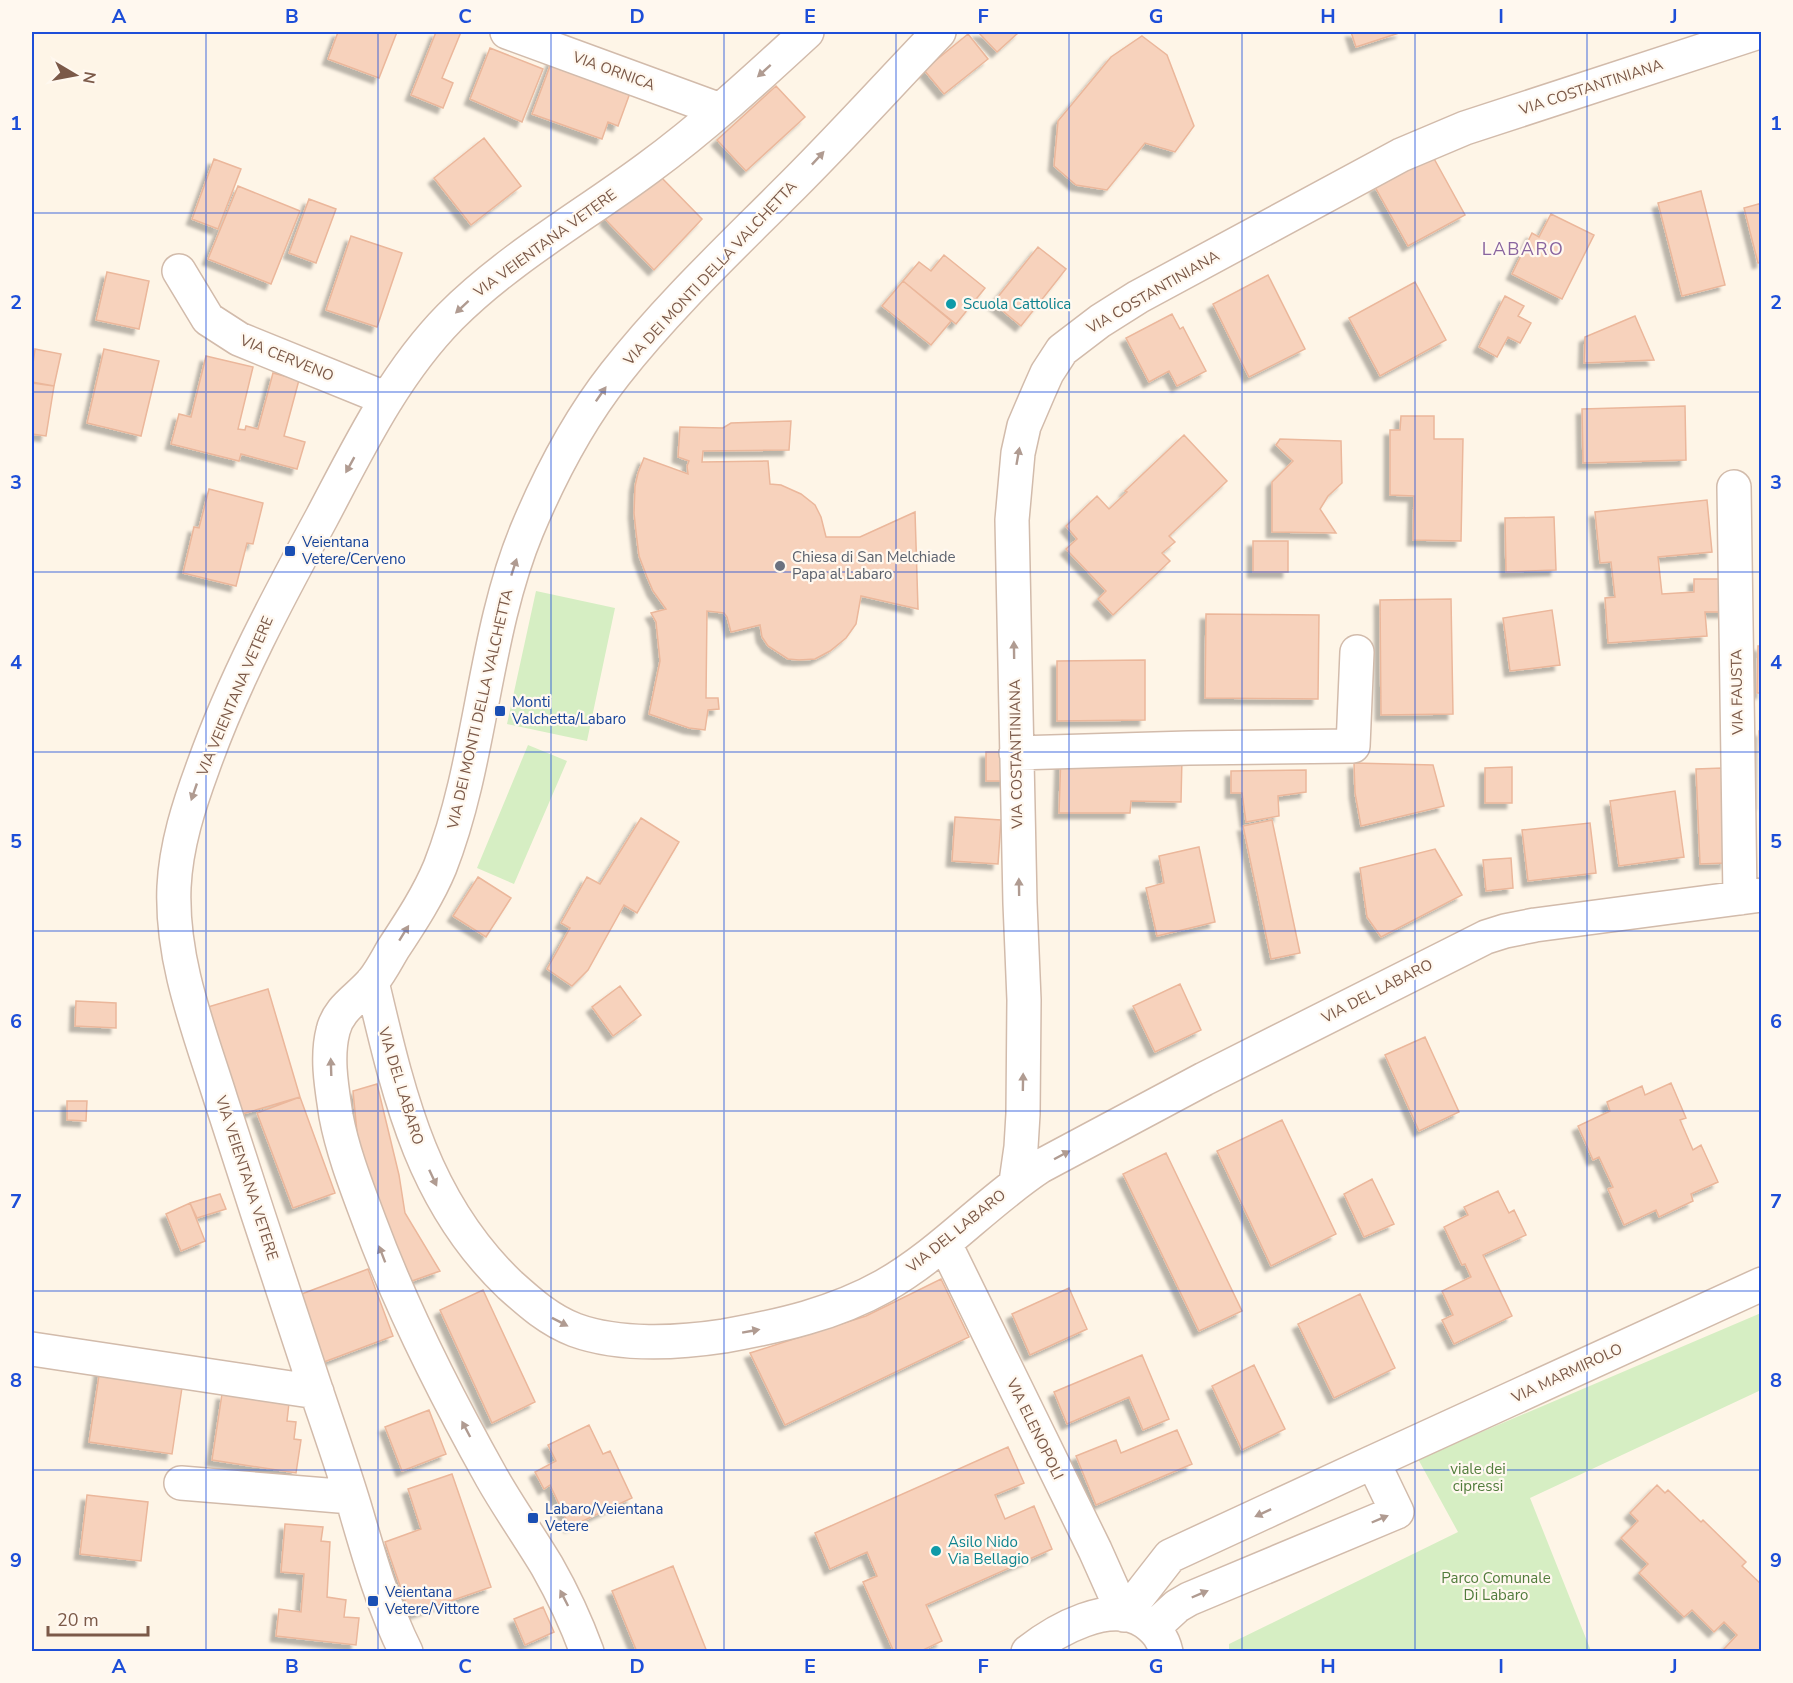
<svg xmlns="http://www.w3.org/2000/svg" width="1793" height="1683" font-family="'Nunito Sans',sans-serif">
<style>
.green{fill:#d6eec3}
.building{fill:#f7d2bc;stroke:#ebb79b;stroke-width:1.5;filter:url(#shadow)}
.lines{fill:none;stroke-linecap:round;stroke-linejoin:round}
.minor-casing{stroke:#d2bbab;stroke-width:36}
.minor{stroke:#fff;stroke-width:33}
.oneway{fill:#b09b91}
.grid{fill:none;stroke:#1d4ed8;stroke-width:1.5;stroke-opacity:0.55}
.culture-dot{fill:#0f9aa8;stroke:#fff8ef;stroke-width:2}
.transit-dot{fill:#1a4fb4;stroke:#fff8ef;stroke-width:2}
.worship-dot{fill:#6b7280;stroke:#fff8ef;stroke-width:2}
.labels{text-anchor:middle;stroke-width:4.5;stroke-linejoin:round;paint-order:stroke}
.street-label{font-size:15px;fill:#7b5948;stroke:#fff8ef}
.culture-label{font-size:15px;fill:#0d838f;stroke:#fff8ef;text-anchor:start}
.transit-label{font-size:15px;fill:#164399;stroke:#fff8ef;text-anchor:start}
.worship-label{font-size:15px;fill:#5b616d;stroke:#fff8ef;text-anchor:start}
.park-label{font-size:15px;fill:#517c3c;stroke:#fff8ef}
.quarter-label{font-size:18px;letter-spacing:1.5px;fill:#89649f;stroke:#fff8ef}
.neatline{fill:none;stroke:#1d4ed8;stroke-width:2}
.grid-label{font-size:20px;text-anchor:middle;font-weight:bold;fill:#1d4ed8}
</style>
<defs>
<filter id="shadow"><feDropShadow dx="-5.5" dy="5.5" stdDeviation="1.5" flood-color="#0004"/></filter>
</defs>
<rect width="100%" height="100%" fill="#fef5e7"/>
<path class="green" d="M536 591 615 608 587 741 507 724Z
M528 745 567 761 514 884 477 868Z
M1761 1313V1390L1530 1498 1591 1651 1229 1652V1644L1458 1532 1418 1459Z"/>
<path class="building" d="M338 32H397L379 78 328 59Z
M436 32H461L442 78 453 83 443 108 411 95Z
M978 32H1019L997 52Z
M1351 32H1402L1356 47Z
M968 34 988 59 944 94 924 70Z
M1142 36 1167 55 1194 126 1175 152 1145 143 1107 190 1076 185 1054 166 1058 121 1111 57Z
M490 48 543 69 522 122 470 99Z
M553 58 634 82 618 126 608 122 602 139 532 114Z
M776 86 805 117 746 171 717 140Z
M484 138 521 186 471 225 434 178Z
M1432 155 1465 215 1408 246 1375 187Z
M214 159 241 169 218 229 192 219Z
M659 175 702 219 654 270 606 220V213Z
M238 186 300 211 271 284 208 259Z
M1701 191 1725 285 1682 296 1658 203Z
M309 199 336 209 316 263 289 253Z
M1762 203V262L1758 263 1744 208Z
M1551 214 1594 235 1562 299 1512 274 1532 233 1539 237Z
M351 236 402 253 377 327 326 310Z
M1038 247 1066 269 1021 326 993 303Z
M944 255 985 288 956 324 903 281 919 262 931 271Z
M107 272 149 281 139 329 96 320Z
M1268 275 1305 349 1249 377 1213 304Z
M903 281 951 321 931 345 882 306Z
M1415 282 1446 340 1380 376 1349 318Z
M1505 296 1524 306 1518 316 1531 323 1520 343 1508 337 1497 357 1479 347Z
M1172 314 1180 329 1183 327 1206 371 1177 386 1169 371 1149 382 1126 338Z
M1635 316 1654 360 1584 363 1585 337Z
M35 349 61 354 54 386 32 382V371Z
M104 349 159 361 141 436 87 423Z
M206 356 253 367 238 429 245 430 246 426 258 429 273 373 299 380 284 436 305 442 297 469 241 454 239 461 171 444 179 414 191 417Z
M32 383 54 386 46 436 32 434Z
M1685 406 1686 460 1583 463 1582 409Z
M1401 416H1434V439H1463L1461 541 1413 540 1414 496 1390 495V430H1400Z
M791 421 789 450 703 451 702 462 768 461 770 484 781 485 801 494 815 505 821 517 826 537H860L915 512 918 609 861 596 856 624 846 638 830 651 815 659 799 660 788 659 768 646 762 637 760 625 731 632 727 617 724 613 707 611 706 698H718L719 709 708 710 705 730 689 728 649 714 660 661 656 622 651 613 666 609 653 591 647 577 639 556 636 532 634 513 635 486 638 473 644 458 688 474 687 466 689 461 678 457 680 427 723 428 731 423Z
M1184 435 1227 481 1169 536 1175 542 1162 553 1170 561 1113 615 1098 599 1106 591 1066 549 1077 539 1066 526 1097 496 1109 509 1127 492 1125 491Z
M1280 439 1341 441 1342 483 1328 496 1320 509 1336 533 1272 532V482L1293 461 1276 445Z
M209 489 263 503 253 544 247 543 236 586 183 573 194 527 199 528Z
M1707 500 1712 552 1658 557 1662 594 1694 592V579H1725V612H1705L1707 636 1608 643 1605 598 1615 597 1611 562 1600 563 1595 512Z
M1554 517 1556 570 1506 572 1505 518Z
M1253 541H1288V572H1253Z
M1451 599 1453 714 1381 715 1380 600Z
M1552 610 1560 665 1510 671 1503 618Z
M1206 614 1319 615 1318 699 1205 698Z
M1758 646H1762V693H1757Z
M1145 660V720L1057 721V661Z
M1759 731H1762L1761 805Z
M986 752H1008L1009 781H986Z
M1061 753 1182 757 1181 802 1131 801 1130 813H1059Z
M1354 763 1433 765 1444 806 1361 826 1355 793Z
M1512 767V803H1485V768Z
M1722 768 1726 863 1700 864 1696 769Z
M1306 770V792L1278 796 1279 816 1246 822 1242 793H1231V771Z
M1675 791 1684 857 1619 866 1610 801Z
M955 817 1001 820 998 864 952 861Z
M641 818 679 842 637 913 624 905 588 970 572 986 547 969 570 928 561 923 587 877 600 884Z
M1272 820 1300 953 1271 959 1243 826Z
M1590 823 1596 873 1528 881 1522 830Z
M1199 847 1215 922 1157 936 1146 888 1164 883 1159 856Z
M1435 849 1462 895 1381 937 1367 917 1360 868Z
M1511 858 1513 888 1486 891 1483 860Z
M478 877 511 898 486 937 453 916Z
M1180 984 1201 1030 1155 1052 1133 1006Z
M620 986 641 1015 613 1036 592 1007Z
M268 989 300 1097 239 1115 208 1007Z
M76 1001 116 1003V1028L75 1026Z
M1425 1037 1459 1112 1419 1131 1385 1055Z
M1671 1083 1686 1118 1680 1120 1693 1150 1701 1145 1718 1182 1691 1194 1693 1201 1659 1217 1656 1210 1624 1225 1608 1189 1613 1187 1599 1157 1593 1160 1578 1126 1610 1111 1607 1102 1642 1086 1645 1095Z
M377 1084 399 1175 405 1213 440 1271 412 1281 405 1266 398 1267 359 1153 353 1091Z
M300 1097 335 1193 293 1208 257 1113Z
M67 1101H87L86 1121 67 1120Z
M1282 1120 1336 1234 1271 1266 1217 1151Z
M1166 1153 1242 1311 1199 1331 1123 1174Z
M1372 1179 1394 1224 1364 1237 1344 1194Z
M1498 1191 1509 1213 1514 1210 1526 1235 1483 1255 1512 1316 1454 1344 1442 1320 1453 1315 1442 1291 1471 1277 1465 1264 1462 1265 1444 1227 1468 1215 1464 1207Z
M220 1194 226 1209 197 1218 190 1203Z
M190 1203 205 1241 181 1251 166 1214Z
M368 1269 393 1336 324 1362 299 1295Z
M941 1279 969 1337 785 1425 750 1353 866 1316Z
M1069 1288 1087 1329 1030 1355 1012 1314Z
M483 1290 535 1402 492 1423 440 1310Z
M1360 1294 1395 1368 1334 1398 1298 1324Z
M1142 1355 1169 1419 1143 1430 1129 1397 1067 1424 1054 1392Z
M1254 1365 1285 1429 1242 1450 1212 1386Z
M100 1369 183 1381 172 1454 89 1442Z
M222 1394 289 1403 287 1421 296 1422 294 1439 301 1440 296 1473 212 1460Z
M429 1410 446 1454 402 1471 385 1427Z
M589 1425 603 1454 610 1451 632 1498 570 1527 550 1485 544 1489 535 1472 556 1461 548 1445Z
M1177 1430 1192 1464 1096 1505 1076 1456 1116 1440 1121 1453Z
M1008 1447 1024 1483 995 1495 1005 1519 1034 1506 1052 1549 926 1605 942 1641 919 1652H894L863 1582 877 1576 867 1552 830 1569 815 1533Z
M452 1474 491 1587 410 1615 385 1542 421 1529 408 1489Z
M1657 1485 1665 1493 1668 1490 1701 1522 1703 1520 1746 1562 1742 1566 1762 1585V1652H1725L1723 1650 1737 1635 1724 1622 1714 1632 1692 1610 1684 1617 1639 1573 1648 1564 1621 1538 1638 1521 1630 1513Z
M87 1495 148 1502 141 1561 80 1554Z
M285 1524 323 1527 321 1541 330 1542 327 1597 346 1600 344 1617 359 1618 356 1645 276 1636 279 1609 301 1612 304 1574 281 1572Z
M673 1566 707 1652H637L612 1591Z
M543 1607 554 1632 525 1645 514 1619Z"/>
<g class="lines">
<g class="minor-casing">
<path id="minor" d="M507 32 720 110
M179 271 208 319 239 339 387 399
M1734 487 1740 898
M1016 753 1189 748 1353 746 1357 652
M372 982C399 1096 422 1201 510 1285 530 1303 549 1320 575 1330 619 1346 678 1343 724 1336 780 1326 834 1314 884 1286 942 1253 986 1202 1041 1166L1204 1079 1486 937 1505 931 1535 925 1762 895
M1016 1182 1021 1147 1023 1114 1024 1000 1020 903 1012 520 1018 453 1024 426 1039 391 1047 373 1062 350 1100 321 1138 297 1401 155 1465 128 1759 32
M945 1244 1095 1550 1124 1615 1170 1556 1373 1462 1397 1512 1189 1599 1177 1606 1153 1628
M32 1349 317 1392
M1373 1462 1762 1284
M181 1483 351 1497
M406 1652C383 1606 369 1556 355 1508 342 1465 327 1423 313 1381 282 1287 251 1194 221 1100 199 1030 171 961 174 887 176 845 189 805 203 767 234 680 278 598 322 517 359 447 394 374 450 317 509 258 582 217 648 168 704 127 756 79 807 32
M587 1652C576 1622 563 1594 547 1566 529 1536 509 1508 492 1478 446 1396 403 1312 370 1223 357 1188 343 1153 336 1116 332 1089 326 1058 333 1031 338 1008 359 998 373 981 381 971 387 959 393 949 410 923 428 896 440 867 482 760 483 636 527 530 550 475 578 421 615 374 665 310 725 253 783 195 836 143 887 86 939 32
M1028 1652C1056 1630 1110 1599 1145 1622 1156 1630 1163 1638 1166 1652"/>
</g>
<use href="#minor" class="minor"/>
</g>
<defs><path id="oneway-solid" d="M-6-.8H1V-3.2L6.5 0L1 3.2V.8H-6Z" transform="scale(1.5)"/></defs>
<g class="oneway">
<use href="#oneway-solid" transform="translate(764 71) rotate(138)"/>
<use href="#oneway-solid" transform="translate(818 158) rotate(-47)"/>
<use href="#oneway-solid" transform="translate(462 307) rotate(137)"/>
<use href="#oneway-solid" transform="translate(601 394) rotate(-55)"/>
<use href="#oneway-solid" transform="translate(1018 456) rotate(-80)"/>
<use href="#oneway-solid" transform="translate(350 465) rotate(119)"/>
<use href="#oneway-solid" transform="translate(514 567) rotate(-72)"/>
<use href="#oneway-solid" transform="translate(1014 650) rotate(-91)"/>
<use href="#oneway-solid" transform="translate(194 792) rotate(109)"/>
<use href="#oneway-solid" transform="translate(1019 887) rotate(-91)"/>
<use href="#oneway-solid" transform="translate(404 933) rotate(-58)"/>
<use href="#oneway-solid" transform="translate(331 1067) rotate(-92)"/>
<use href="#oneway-solid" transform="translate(1023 1082) rotate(-89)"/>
<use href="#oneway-solid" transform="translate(1062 1155) rotate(-28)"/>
<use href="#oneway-solid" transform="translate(433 1178) rotate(65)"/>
<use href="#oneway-solid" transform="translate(382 1254) rotate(-111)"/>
<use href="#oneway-solid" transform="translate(560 1322) rotate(27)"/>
<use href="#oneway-solid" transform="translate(751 1331) rotate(-10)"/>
<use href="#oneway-solid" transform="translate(466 1429) rotate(-118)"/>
<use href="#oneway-solid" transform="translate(1263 1513) rotate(155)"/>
<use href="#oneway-solid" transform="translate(1380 1519) rotate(-23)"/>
<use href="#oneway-solid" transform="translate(1200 1594) rotate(-23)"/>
<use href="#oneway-solid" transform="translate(564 1598) rotate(-117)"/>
</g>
<path class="grid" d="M206 32V1652M378 32V1652M551 32V1652M724 32V1652M896 32V1652M1069 32V1652M1242 32V1652M1415 32V1652M1587 32V1652M32 213H1762M32 392H1762M32 572H1762M32 752H1762M32 931H1762M32 1111H1762M32 1291H1762M32 1470H1762"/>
<g class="culture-dot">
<circle cx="951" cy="304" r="6"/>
<circle cx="936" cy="1551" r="6"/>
</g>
<g class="transit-dot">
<rect x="284" y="545" width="12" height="12" rx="3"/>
<rect x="494" y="705" width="12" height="12" rx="3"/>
<rect x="527" y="1512" width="12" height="12" rx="3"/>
<rect x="367" y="1595" width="12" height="12" rx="3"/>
</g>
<circle class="worship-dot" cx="780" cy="566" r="6"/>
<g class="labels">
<g class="street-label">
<text transform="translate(614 71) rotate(20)" y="5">VIA ORNICA</text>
<text transform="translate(1591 87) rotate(-18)" y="5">VIA COSTANTINIANA</text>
<text transform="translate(545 243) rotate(-36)" y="5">VIA VEIENTANA VETERE</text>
<text transform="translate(710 273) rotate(-47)" y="5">VIA DEI MONTI DELLA VALCHETTA</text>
<text transform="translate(1153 292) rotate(-30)" y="5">VIA COSTANTINIANA</text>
<text transform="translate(287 358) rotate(22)" y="5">VIA CERVENO</text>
<text transform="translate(1737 692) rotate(-91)" y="5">VIA FAUSTA</text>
<text transform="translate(235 696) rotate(-67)" y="5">VIA VEIENTANA VETERE</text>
<text transform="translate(480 709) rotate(-77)" y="5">VIA DEI MONTI DELLA VALCHETTA</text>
<text transform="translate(1016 754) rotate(-91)" y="5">VIA COSTANTINIANA</text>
<text transform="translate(1377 991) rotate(-27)" y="5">VIA DEL LABARO</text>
<text transform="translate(401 1086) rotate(73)" y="5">VIA DEL LABARO</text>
<text transform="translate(247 1178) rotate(72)" y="5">VIA VEIENTANA VETERE</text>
<text transform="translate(956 1231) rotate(-39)" y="5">VIA DEL LABARO</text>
<text transform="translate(1567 1373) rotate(-25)" y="5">VIA MARMIROLO</text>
<text transform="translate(1035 1429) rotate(64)" y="5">VIA ELENOPOLI</text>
</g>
<g class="culture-label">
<text x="963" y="309">Scuola Cattolica</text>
<text x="948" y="1547">Asilo Nido<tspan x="948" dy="17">Via Bellagio</tspan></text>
</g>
<g class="transit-label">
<text x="302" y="547">Veientana<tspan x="302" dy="17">Vetere/Cerveno</tspan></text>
<text x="512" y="707">Monti<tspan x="512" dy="17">Valchetta/Labaro</tspan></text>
<text x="545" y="1514">Labaro/Veientana<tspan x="545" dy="17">Vetere</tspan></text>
<text x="385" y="1597">Veientana<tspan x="385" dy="17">Vetere/Vittore</tspan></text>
</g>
<g class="worship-label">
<text x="792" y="562">Chiesa di San Melchiade<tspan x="792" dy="17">Papa al Labaro</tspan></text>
</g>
<g class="park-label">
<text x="1478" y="1474">viale dei<tspan x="1478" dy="17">cipressi</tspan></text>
<text x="1496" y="1583">Parco Comunale<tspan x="1496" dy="17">Di Labaro</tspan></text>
</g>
<g class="quarter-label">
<text x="1523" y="255">LABARO</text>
</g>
</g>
<rect width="1793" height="1683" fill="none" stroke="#fff8ef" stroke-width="66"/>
<g transform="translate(75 75) rotate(100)" stroke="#fff8ef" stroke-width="4.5" paint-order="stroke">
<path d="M0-4.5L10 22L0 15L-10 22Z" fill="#7b5948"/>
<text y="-9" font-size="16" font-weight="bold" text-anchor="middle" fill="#7b5948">N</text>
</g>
<path d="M48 1626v9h100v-9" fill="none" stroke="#7b5948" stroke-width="3"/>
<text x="57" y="1626" font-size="18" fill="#7b5948" stroke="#fff8ef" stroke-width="4.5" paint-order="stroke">20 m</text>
<rect x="33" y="33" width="1727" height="1617" class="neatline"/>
<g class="grid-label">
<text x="119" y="23">A</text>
<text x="292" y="23">B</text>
<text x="465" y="23">C</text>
<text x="637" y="23">D</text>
<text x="810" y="23">E</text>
<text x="983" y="23">F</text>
<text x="1156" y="23">G</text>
<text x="1328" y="23">H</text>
<text x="1501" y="23">I</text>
<text x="1674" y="23">J</text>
<text x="16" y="130">1</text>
<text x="1776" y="130">1</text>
<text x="16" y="309">2</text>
<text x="1776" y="309">2</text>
<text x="16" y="489">3</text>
<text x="1776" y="489">3</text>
<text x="16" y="669">4</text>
<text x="1776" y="669">4</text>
<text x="16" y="848">5</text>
<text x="1776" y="848">5</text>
<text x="16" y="1028">6</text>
<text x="1776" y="1028">6</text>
<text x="16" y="1208">7</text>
<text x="1776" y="1208">7</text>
<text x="16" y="1387">8</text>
<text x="1776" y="1387">8</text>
<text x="16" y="1567">9</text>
<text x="1776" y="1567">9</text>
<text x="119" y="1673">A</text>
<text x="292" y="1673">B</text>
<text x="465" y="1673">C</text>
<text x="637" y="1673">D</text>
<text x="810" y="1673">E</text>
<text x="983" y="1673">F</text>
<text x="1156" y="1673">G</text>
<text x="1328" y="1673">H</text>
<text x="1501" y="1673">I</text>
<text x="1674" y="1673">J</text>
</g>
</svg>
